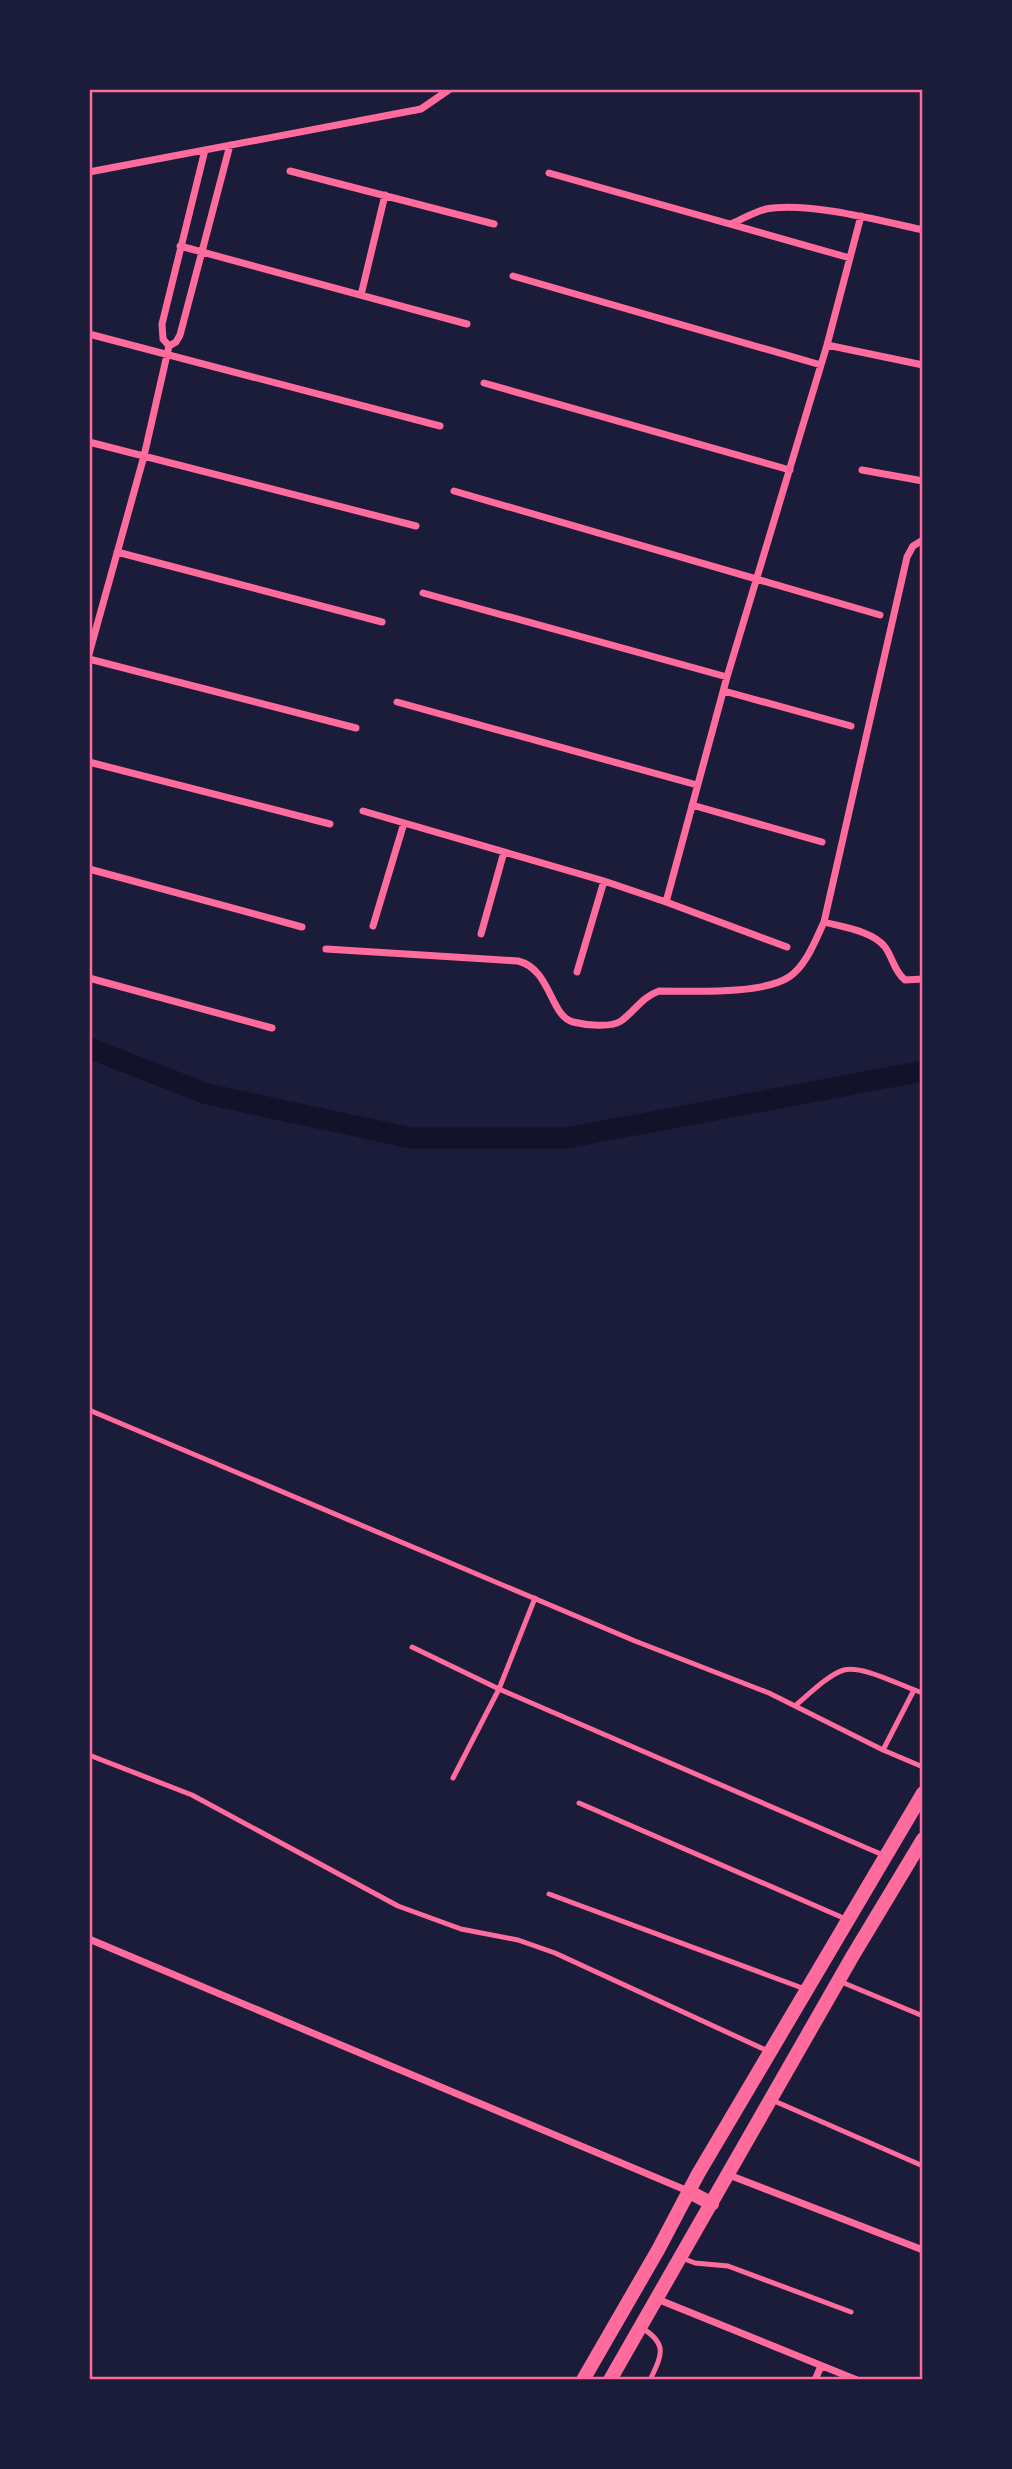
<svg xmlns="http://www.w3.org/2000/svg" width="1012" height="2469" font-family="Literata,serif">
<style>
.lines{fill:none;stroke-linecap:round;stroke-linejoin:round}
.canal{stroke:#12122b;stroke-width:21}
.service{stroke:#ff6b9d;stroke-width:5}
.minor{stroke:#ff6b9d;stroke-width:7}
.secondary{stroke:#ff6b9d;stroke-width:14}
.neatline{fill:none;stroke:#ff6b9d;stroke-width:2.5}
</style>
<rect width="100%" height="100%" fill="#1b1b3a"/>
<g class="lines">
<path class="canal" d="M89 1048 207 1094 411 1138H566L923 1071"/>
<path class="service" d="M89 1410 635 1641 769 1693 883 1750 923 1767
M412 1647 499 1689 883 1855
M795 1706C807 1696 829 1674 844 1670 863 1665 903 1687 923 1693
M883 1750 914 1690
M89 1755 192 1795 398 1906 461 1929 518 1940 555 1953 770 2052
M453 1778 499 1689 535 1598
M579 1803 848 1920
M549 1894 805 1989
M839 1981 923 2016
M772 2100 923 2166
M682 2258 695 2263 728 2266 851 2312
M642 2328C668 2344 662 2355 650 2380"/>
<path class="minor" d="M290 171 494 224
M89 172 421 109 450 89
M549 173 850 258
M731 224C742 219 754 212 766 209 806 201 882 221 923 230
M180 246 467 324
M513 276 821 365
M361 295 385 195
M89 334 440 426
M827 345 923 365
M169 346 163 339 162 324 205 150
M484 383 790 470
M89 442 416 526
M862 470 923 481
M454 491 880 615
M117 552 382 622
M423 593 727 677
M89 654 144 456 169 346 176 342 180 335 230 145
M89 659 356 728
M724 691 851 726
M397 702 697 785
M89 762 330 824
M692 805 822 842
M363 811 604 881 666 902
M89 869 302 927
M824 922C842 927 873 931 885 947 893 958 894 971 905 980L923 979
M373 926 404 823
M481 934 504 852
M787 947 666 902 727 677 827 345 861 216
M326 949 518 961C551 969 550 1016 573 1022 585 1025 611 1028 621 1021 635 1011 642 997 659 991 692 991 761 995 789 977 806 966 815 941 824 922L907 557 913 546 923 540
M577 972 604 881
M89 978 272 1028
M89 1939 688 2191
M729 2175 923 2250
M657 2299 857 2380
M815 2380 821 2366"/>
<path class="secondary" d="M688 2191 712 2204
M583 2380 658 2250 698 2174 923 1793
M610 2380 852 1957 923 1839"/>
</g>
<rect width="1012" height="2469" fill="none" stroke="#1b1b3a" stroke-width="182"/>
<rect x="91" y="91" width="830" height="2287" class="neatline"/>
</svg>
